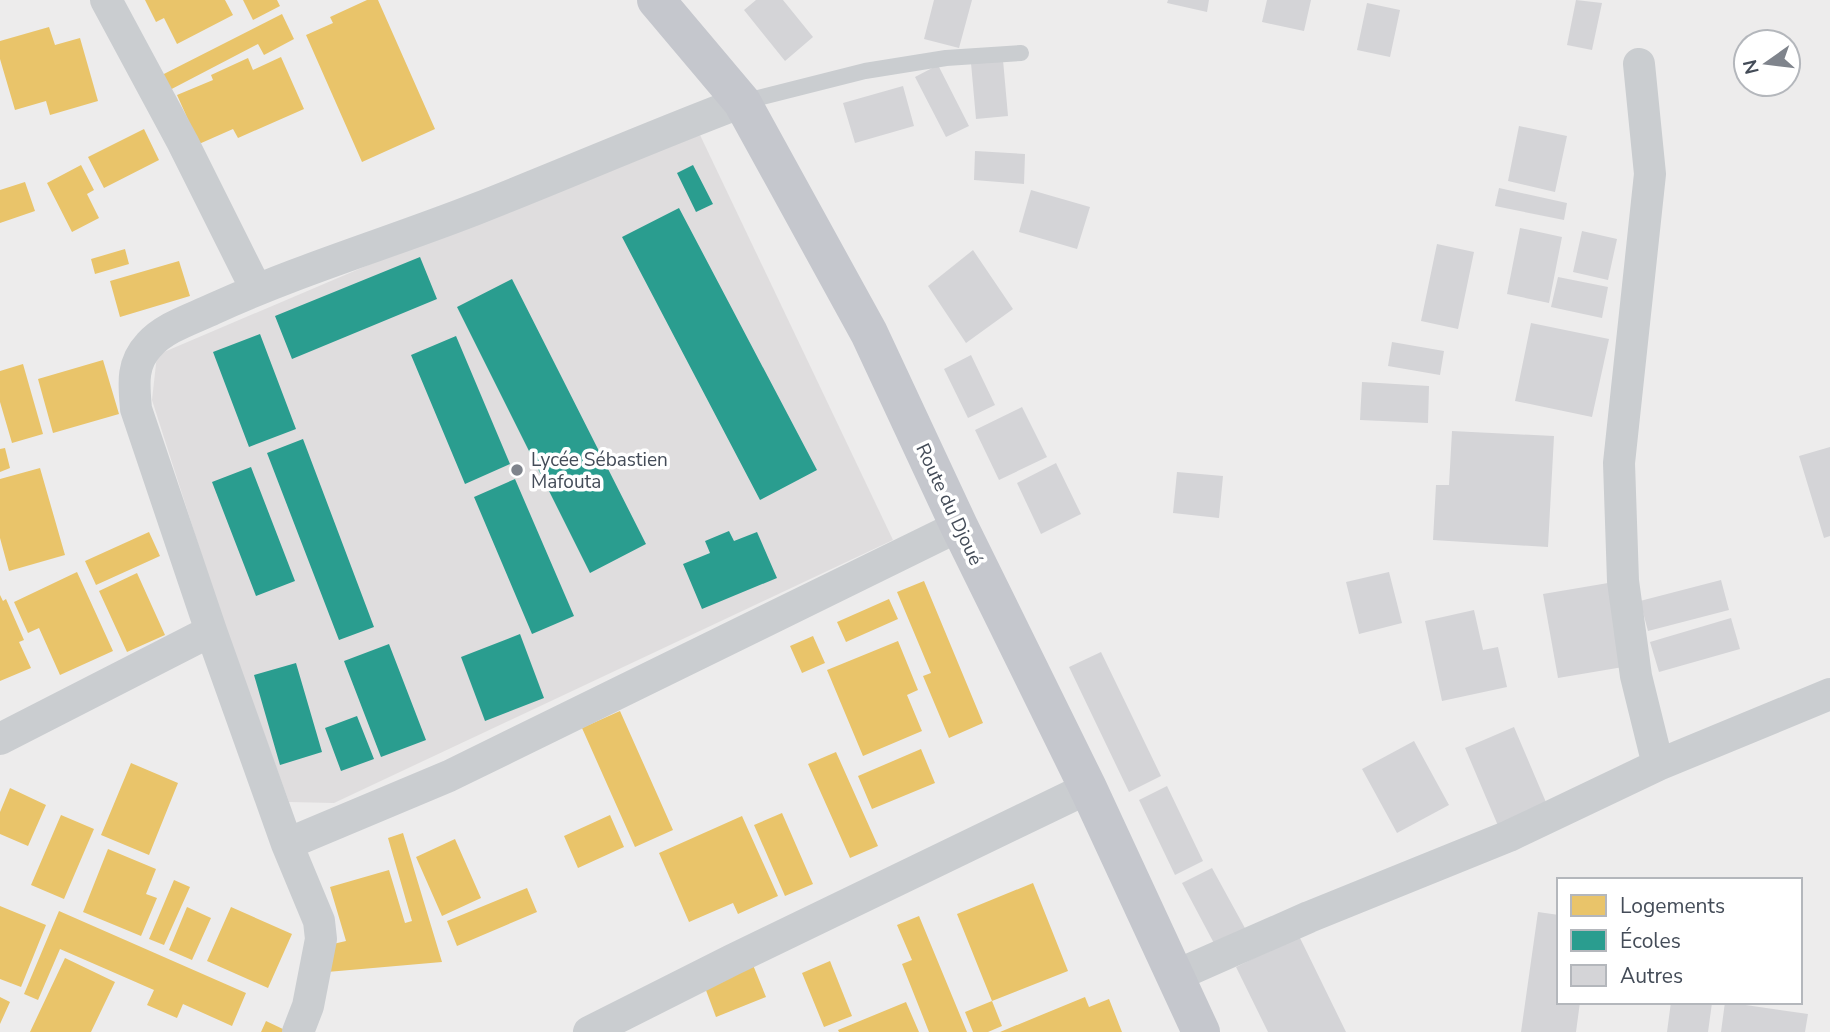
<svg xmlns="http://www.w3.org/2000/svg" width="1830" height="1032" font-family="'Nunito Sans',sans-serif">
<style>
.education{fill:#dfddde}
.homes{fill:#e9c46a}
.schools{fill:#2a9d8f}
.building{fill:#d4d4d7}
.lines{fill:none;stroke-linecap:round;stroke-linejoin:round}
.service{stroke:#cacdd0;stroke-width:16}
.minor{stroke:#cacdd0;stroke-width:32}
.primary{stroke:#c5c7cd;stroke-width:38}
.poi-dot{fill:#7f848c;stroke:#fff;stroke-width:2.5}
.labels{text-anchor:middle;stroke-width:7;stroke-linejoin:round;paint-order:stroke}
.poi-label{font-size:19px;fill:#444c58;stroke:#fff;text-anchor:start}
.street-label{font-size:19px;fill:#444c58;stroke:#fff}
</style>
<rect width="100%" height="100%" fill="#edecec"/>
<path class="education" d="M700 135 893 540 334 803 289 802 224 625 152 400 157 355 413 246Z"/>
<path class="homes" d="M145 0H225L233 15 177 44 164 18 156 22Z
M243 0H277L280 6 253 20Z
M367 0H378L435 129 362 162 306 35 333 23 330 17Z
M282 14 294 39 264 55 258 44 164 93 156 78Z
M49 27 55 45 80 38 98 101 50 115 46 101 15 110 0 59V41Z
M281 57 304 109 238 138 233 129 199 144 177 95 213 80 211 75 248 58 253 70Z
M144 129 159 160 104 188 88 157Z
M81 165 94 190 87 194 99 218 72 232 47 183Z
M25 182 35 211 0 223V190Z
M125 249 129 264 95 274 91 259Z
M179 261 190 296 120 317 110 281Z
M103 360 119 414 53 433 38 379Z
M23 364 43 434 12 443 0 402V371Z
M5 448 10 468 0 472V449Z
M40 468 65 555 9 571 0 538V479Z
M149 532 160 556 96 585 85 561Z
M77 572 113 651 60 675 39 628 28 633 14 602Z
M137 573 165 635 127 652 99 591Z
M924 581 983 723 949 738 923 676 931 673 897 592Z
M0 595 3 601 6 599 24 640 19 642 31 668 0 681Z
M889 599 898 619 846 642 837 622Z
M813 636 825 663 802 673 790 646Z
M898 641 918 690 907 695 922 731 863 756 827 670Z
M620 711 673 830 635 847 582 728Z
M921 749 935 783 872 809 858 776Z
M836 752 878 846 850 858 808 764Z
M131 763 178 783 149 855 101 835Z
M10 788 46 805 28 846 0 834V812Z
M782 813 813 884 785 896 754 825Z
M61 815 94 829 64 899 31 885Z
M610 815 624 847 578 868 564 836Z
M742 816 778 896 738 914 733 903 689 922 659 853Z
M403 833 442 962 327 972 333 944 346 941 330 887 389 870 405 923 412 921 388 838Z
M455 839 481 898 442 916 416 857Z
M108 849 156 869 146 894 157 898 141 936 83 912Z
M174 880 190 887 164 945 149 939Z
M1033 883 1068 971 992 1001 957 914Z
M527 888 537 912 457 946 447 921Z
M0 906 46 925 21 987 0 979Z
M187 907 211 918 192 960 169 950Z
M231 907 292 934 268 988 207 961Z
M59 911 246 993 232 1026 183 1004 177 1018 147 1005 154 990 60 949 38 1000 24 994Z
M919 916 967 1032H929L902 964 912 960 897 925Z
M65 958 115 982 91 1032H30Z
M830 961 852 1016 824 1027 802 973Z
M753 965 766 997 716 1017 704 985Z
M0 997 10 1002 0 1024Z
M1085 997 1089 1007 1109 999 1122 1032H1000Z
M992 1001 1002 1026 988 1032H973L965 1012Z
M906 1002 919 1032H839L838 1030Z
M266 1021 285 1030 284 1032H261Z"/>
<path class="schools" d="M693 165 713 204 696 212 677 173Z
M679 208 817 470 760 500 622 237Z
M420 257 437 299 292 359 275 316Z
M512 279 646 544 590 573 457 307Z
M260 334 296 429 249 447 213 352Z
M456 336 510 464 465 484 411 355Z
M303 439 374 627 339 640 267 453Z
M251 467 295 581 256 596 212 482Z
M515 479 574 616 532 634 474 497Z
M729 531 734 541 757 532 777 578 702 609 683 564 710 553 705 541Z
M520 634 544 698 485 721 461 657Z
M389 644 426 740 381 757 344 661Z
M296 663 322 752 280 765 254 675Z
M357 716 374 759 341 771 325 728Z"/>
<path class="building" d="M756 0H783L813 37 785 61 744 10Z
M934 0H972L959 48 924 39Z
M1168 0H1209L1207 12 1167 3Z
M1267 0H1311L1304 31 1262 22Z
M1576 0 1602 3 1592 50 1567 45Z
M1367 3 1400 10 1390 57 1357 50Z
M1003 60 1008 116 976 119 971 63Z
M938 65 969 126 946 137 915 77Z
M903 86 914 126 855 143 843 103Z
M1519 126 1567 136 1555 192 1508 181Z
M975 151 1025 154 1024 184 974 180Z
M1499 188 1567 203 1564 220 1495 206Z
M1031 190 1090 207 1077 249 1019 232Z
M1520 228 1562 237 1549 303 1507 294Z
M1582 231 1617 239 1608 280 1573 272Z
M1437 244 1474 252 1458 329 1421 321Z
M973 250 1013 309 966 343 928 286Z
M1558 277 1608 287 1602 318 1551 307Z
M1531 323 1609 339 1592 417 1515 401Z
M1392 342 1444 351 1440 375 1388 366Z
M971 355 995 405 968 418 944 369Z
M1362 382 1429 386 1428 423 1360 420Z
M1022 407 1047 457 999 480 975 430Z
M1452 431 1554 436 1548 547 1433 540 1436 485H1449Z
M1830 447V536L1824 538 1799 456Z
M1056 463 1081 514 1041 534 1017 483Z
M1177 472 1223 476 1219 518 1173 513Z
M1389 572 1402 623 1359 634 1346 582Z
M1721 580 1729 610 1648 631 1640 601Z
M1614 582 1629 666 1558 678 1543 594Z
M1474 610 1483 650 1498 647 1507 687 1442 701 1425 621Z
M1731 618 1740 649 1659 672 1650 642Z
M1101 652 1161 776 1129 792 1069 667Z
M1514 727 1548 807 1499 828 1465 748Z
M1414 741 1449 805 1397 833 1362 769Z
M1167 786 1203 861 1175 875 1139 800Z
M1212 868 1246 930 1216 947 1182 883Z
M1538 912 1559 915V1002H1580L1576 1032H1521Z
M1299 936 1346 1032H1268L1236 967Z
M1671 1002 1712 1003 1708 1032H1667Z
M1725 1002 1808 1014 1805 1032H1721Z"/>
<g class="lines">
<path class="service" d="M742 102 865 71 946 58 1021 53"/>
<path class="minor" d="M106 0 183 143 256 289
M1639 64 1650 174 1619 463 1623 581 1636 676 1658 765
M0 739 211 631
M287 844 449 776 959 526
M1175 976 1309 917 1509 836 1658 765 1830 694
M298 1032 308 1006 321 939 319 921 287 844 211 631 136 409C134 385 131 364 149 345 165 327 192 319 213 309 298 270 389 243 476 209 565 174 652 136 742 102
M589 1032 732 960 1088 788"/>
<path class="primary" d="M656 0 742 102 869 333 959 526 1088 788 1201 1032"/>
</g>
<circle class="poi-dot" cx="517" cy="470" r="7"/>
<g class="labels">
<g class="poi-label">
<text x="531" y="466">Lycée Sébastien<tspan x="531" dy="22">Mafouta</tspan></text>
</g>
<g class="street-label">
<text transform="translate(950 504) rotate(65)" y="7">Route du Djoué</text>
</g>
</g>
<rect x="1557" y="878" width="245" height="126" fill="#ffffff" stroke="#b4b7bc" stroke-width="2"/>
<rect x="1571" y="895" width="35" height="21" fill="#e9c46a" stroke="#b4b7bc" stroke-width="2"/>
<text x="1620" y="913" font-size="21" fill="#444c58">Logements</text>
<rect x="1571" y="930" width="35" height="21" fill="#2a9d8f" stroke="#b4b7bc" stroke-width="2"/>
<text x="1620" y="948" font-size="21" fill="#444c58">Écoles</text>
<rect x="1571" y="965" width="35" height="21" fill="#d4d4d7" stroke="#b4b7bc" stroke-width="2"/>
<text x="1620" y="983" font-size="21" fill="#444c58">Autres</text>
<g transform="translate(1767 63) rotate(256)"><circle r="33" fill="#ffffff" stroke="#b4b7bc" stroke-width="2"/>
<path d="M0-5L12 26L0 18L-12 26Z" fill="#7f848c"/>
<text y="-10" font-size="19" font-weight="bold" text-anchor="middle" fill="#444c58">N</text>
</g>
</svg>
